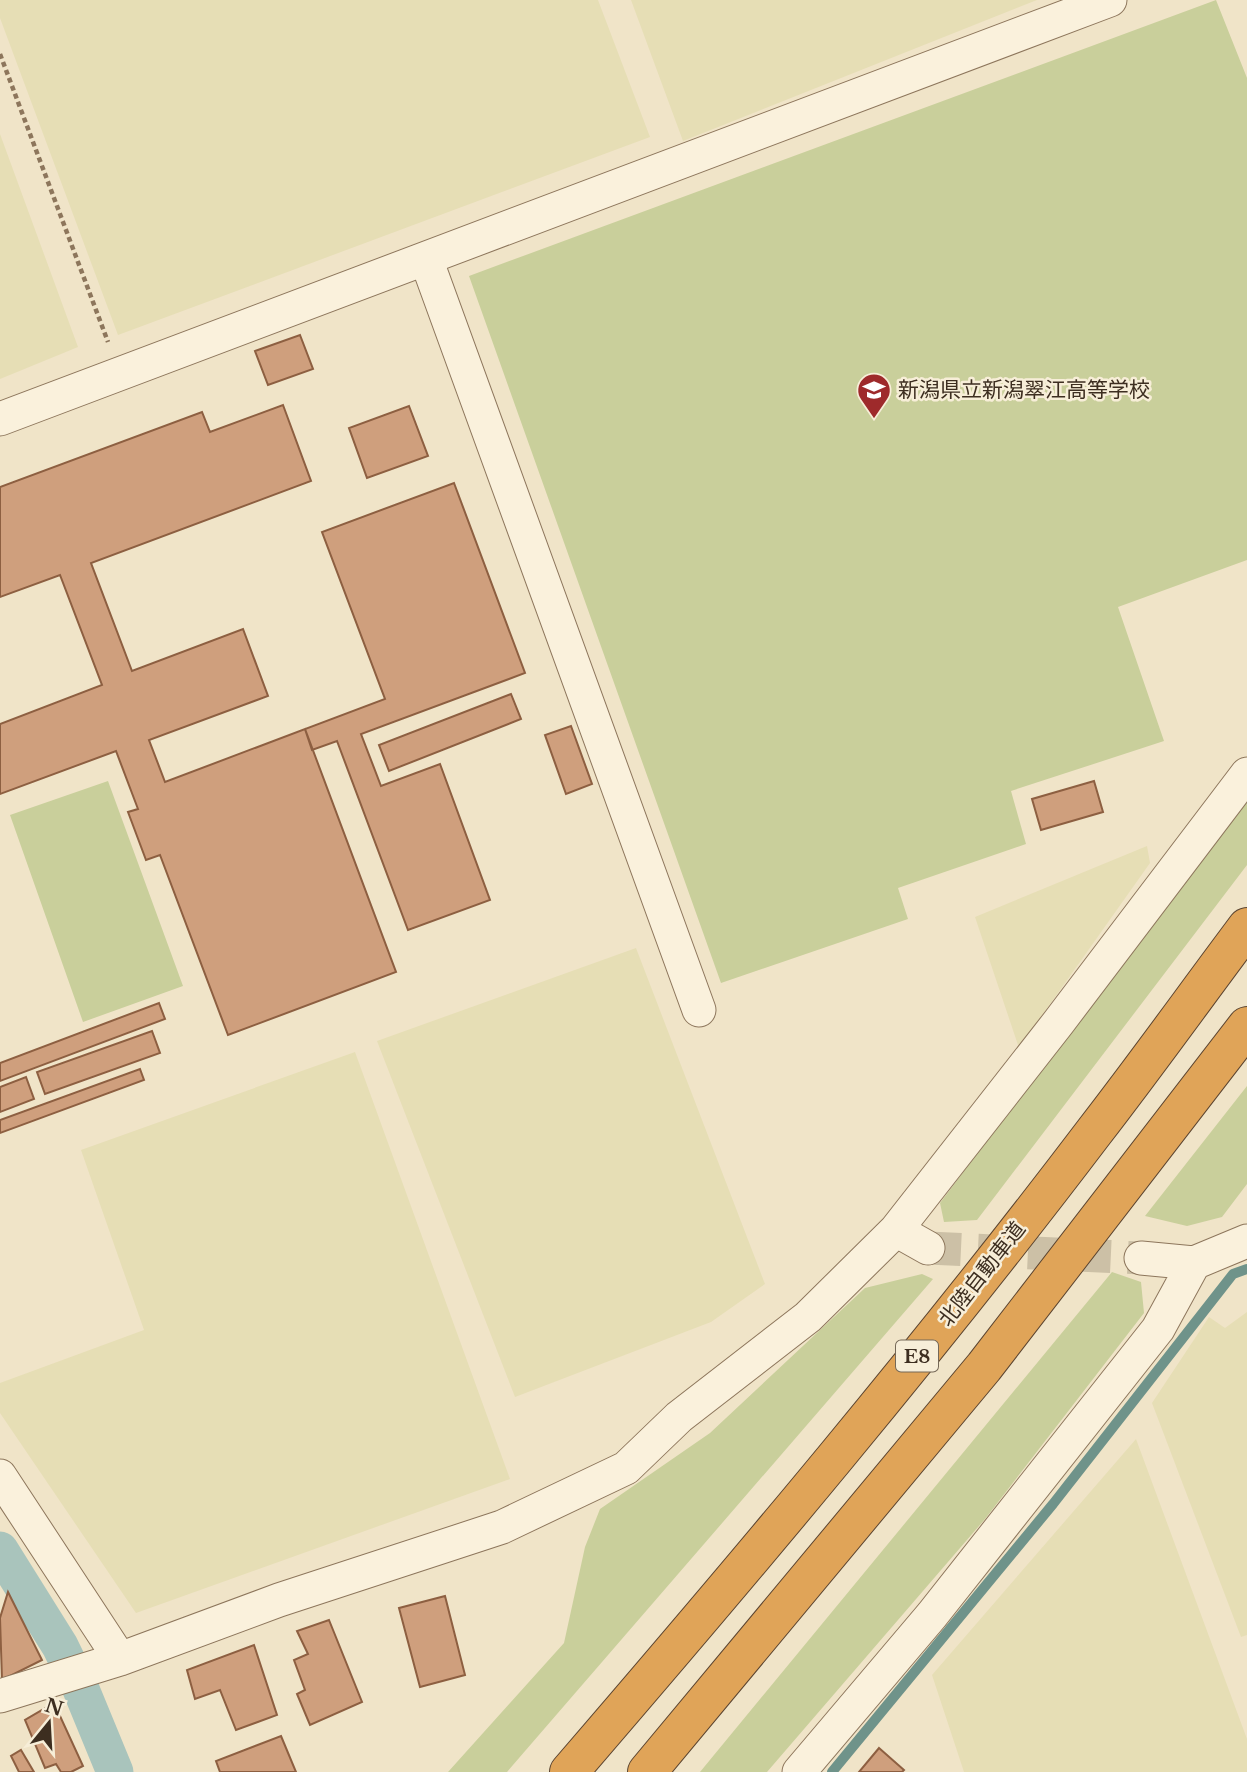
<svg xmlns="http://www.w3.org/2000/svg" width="1247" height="1772" font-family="'Libre Baskerville','Noto Sans JP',serif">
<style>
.farmland{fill:#e6deb5}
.green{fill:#c9cf9b}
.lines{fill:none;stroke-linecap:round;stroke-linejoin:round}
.stream{stroke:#6f938a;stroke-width:10}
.canal{stroke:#a9c4bc;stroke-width:37}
.building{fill:#cf9f7d;stroke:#8d5f41;stroke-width:2}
.minor-tunnel{stroke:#ccc0a6;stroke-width:33;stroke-dasharray:33 17;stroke-linecap:butt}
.minor-casing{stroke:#8d765c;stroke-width:35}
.highway-casing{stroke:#5b4430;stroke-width:40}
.path{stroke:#8d765c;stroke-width:4.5;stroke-dasharray:5 3.5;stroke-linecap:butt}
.minor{stroke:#faf1dc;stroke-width:33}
.highway{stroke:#e0a458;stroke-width:38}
.labels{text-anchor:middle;stroke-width:5;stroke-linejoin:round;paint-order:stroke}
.shield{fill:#f7eed8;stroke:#756857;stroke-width:2}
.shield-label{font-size:19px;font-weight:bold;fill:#3d2e20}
.poi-label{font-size:21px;fill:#3d2e20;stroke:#f7eed8;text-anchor:start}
.street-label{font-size:21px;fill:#3d2e20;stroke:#f7eed8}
</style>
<rect width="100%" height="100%" fill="#f0e4c8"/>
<path class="farmland" d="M0 0H598L650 137 118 335 0 18Z
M631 0H1037L683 141Z
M0 134 78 347 0 379Z
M1147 846 1150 863 1019 1048 975 917Z
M636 948 765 1284 711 1322 515 1397 377 1041Z
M355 1052 510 1479 136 1613 0 1413V1383L144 1330 81 1150Z
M1247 1312V1635L1241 1637 1152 1403 1209 1317 1225 1328Z
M1136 1439 1247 1739V1772H964L932 1675Z"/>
<path class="green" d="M1216 0 1247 78V560L1118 607 1164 741 1011 791 1026 844 898 888 908 919 721 983 469 276Z
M108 781 183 986 83 1022 10 815Z
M1247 795V865L977 1220 944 1222 940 1203Z
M1247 1086V1184L1222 1217 1187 1226 1145 1216Z
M1112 1272 1141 1282 1144 1313 985 1519 767 1772H700Z
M922 1274 933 1279 507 1772H448L564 1643 585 1547 600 1509 710 1433 865 1288Z"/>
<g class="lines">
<path class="stream" d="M832 1772 1053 1504 1233 1274 1247 1269"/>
<path class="canal" d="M0 1550 60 1646 80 1687 115 1772"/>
</g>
<path class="building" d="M300 335 313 369 268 385 255 351Z
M283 405 311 481 91 563 132 671 243 629 268 696 149 740 165 782 305 729 396 972 228 1035 160 855 146 860 128 812 138 809 116 751 0 794V724L102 685 60 575 0 597V487L202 412 210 432Z
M409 406 428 456 367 478 349 428Z
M454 483 525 673 361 734 381 786 440 764 490 900 408 930 337 741 312 750 305 729 385 699 322 532Z
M511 694 521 719 389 771 379 745Z
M571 726 592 784 566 794 545 735Z
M1094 781 1103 812 1041 830 1032 799Z
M159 1003 165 1019 0 1081V1063Z
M152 1031 160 1053 45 1094 37 1072Z
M140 1069 144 1080 0 1133V1120Z
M26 1077 34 1099 0 1112V1087Z
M8 1592 42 1660 2 1680 0 1618Z
M445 1596 465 1675 420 1687 399 1608Z
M329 1620 362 1702 310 1725 297 1694 305 1690 294 1660 308 1654 297 1631Z
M254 1645 277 1715 236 1730 220 1690 195 1699 187 1670Z
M54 1703 83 1766 71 1772H61L56 1764 45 1768 25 1720Z
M281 1736 296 1772H220L216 1761Z
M879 1748 904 1770 902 1772H859Z
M21 1750 34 1772H19L11 1756Z"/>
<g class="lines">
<path class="minor-tunnel" d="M928 1248 1141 1258"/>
<g class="minor-casing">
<path id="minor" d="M426 259 699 1010
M0 419 1110 0
M896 1230 928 1248
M1141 1258 1194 1263 1247 1241
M0 1476 120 1659
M0 1696 120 1659 279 1600 502 1527 626 1468 679 1417 808 1317 896 1230 1058 1023 1247 774
M799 1772 932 1615 1158 1329 1194 1263"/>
</g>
<g class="highway-casing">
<path id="highway" d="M569 1772C749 1563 927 1352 1094 1132 1146 1065 1196 995 1247 927
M647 1772 984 1367 1247 1026"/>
</g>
<path class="path" d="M0 54 108 342"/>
<use href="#minor" class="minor"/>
<use href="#highway" class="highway"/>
</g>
<defs>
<g id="school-pin" transform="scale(1.75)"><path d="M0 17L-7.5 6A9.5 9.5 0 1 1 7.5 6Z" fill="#9e2a2b" stroke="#f7eed8"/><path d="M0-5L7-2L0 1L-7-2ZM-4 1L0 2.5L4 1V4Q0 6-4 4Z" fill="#fff"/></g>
</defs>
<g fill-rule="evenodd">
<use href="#school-pin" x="874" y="390"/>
</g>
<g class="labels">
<rect class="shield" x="896" y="1340.5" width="42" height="31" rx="5"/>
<g class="shield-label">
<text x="917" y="1363">E8</text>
</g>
<g class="poi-label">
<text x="898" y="397">新潟県立新潟翠江高等学校</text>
</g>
<g class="street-label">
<text transform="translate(982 1274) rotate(-52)" y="7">北陸自動車道</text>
</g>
</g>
<g transform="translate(49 1723) rotate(18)" stroke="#f7eed8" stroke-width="5" paint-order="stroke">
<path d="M0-5L12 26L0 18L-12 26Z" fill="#3d2e20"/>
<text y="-10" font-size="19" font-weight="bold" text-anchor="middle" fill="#3d2e20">N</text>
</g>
</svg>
